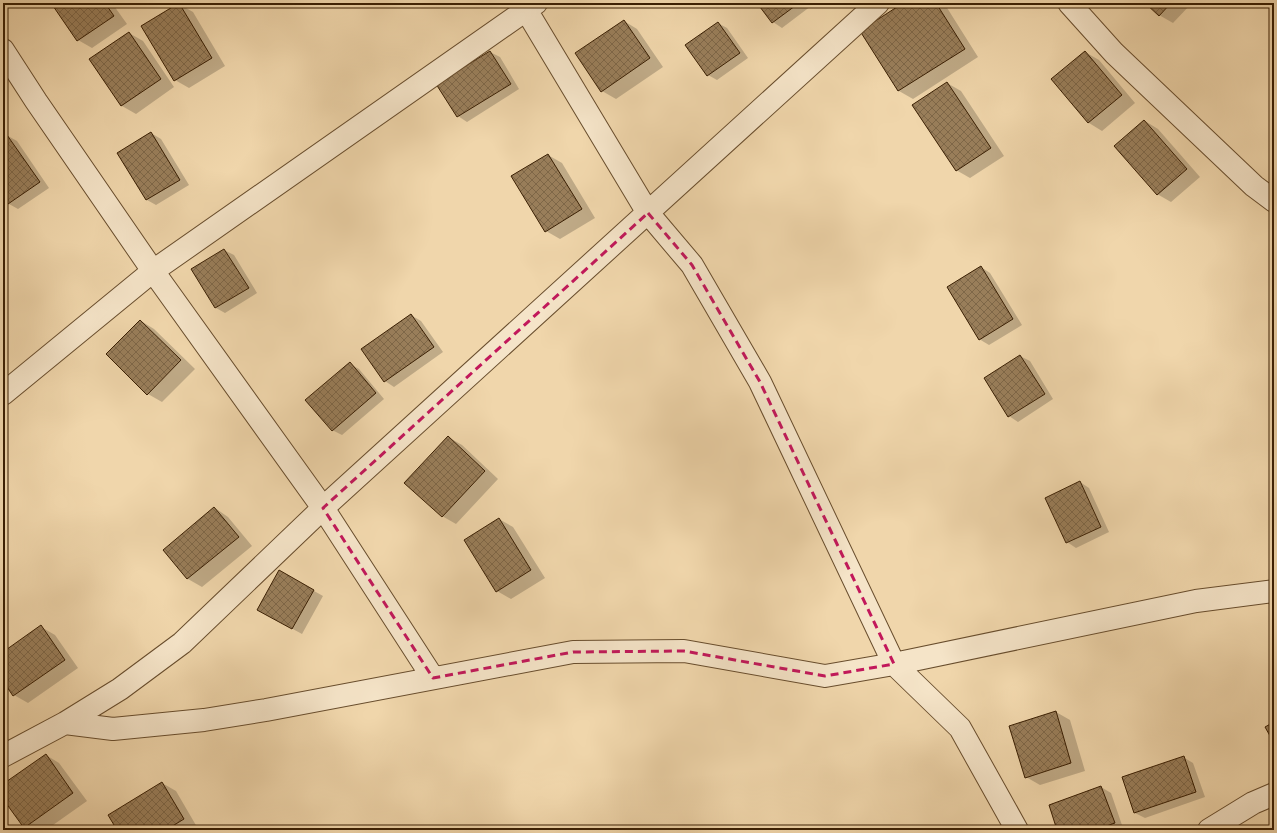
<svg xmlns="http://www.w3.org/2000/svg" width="1277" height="833" font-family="'Libre Bodoni',serif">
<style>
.shadow{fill:#0003}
.building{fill:url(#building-cross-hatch);stroke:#3a1f03}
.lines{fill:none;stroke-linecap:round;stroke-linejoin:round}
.minor-casing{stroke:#684d2d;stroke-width:24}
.minor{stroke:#f5e4c8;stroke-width:22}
.marked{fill:none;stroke:#c2185b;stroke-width:3;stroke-dasharray:8 5;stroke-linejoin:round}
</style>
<defs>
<pattern id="building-cross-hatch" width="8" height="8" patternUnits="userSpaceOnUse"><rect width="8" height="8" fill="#997e5a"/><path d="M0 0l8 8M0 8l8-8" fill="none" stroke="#7e6748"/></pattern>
</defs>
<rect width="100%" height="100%" fill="#f0d6ab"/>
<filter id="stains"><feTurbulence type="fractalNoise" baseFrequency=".005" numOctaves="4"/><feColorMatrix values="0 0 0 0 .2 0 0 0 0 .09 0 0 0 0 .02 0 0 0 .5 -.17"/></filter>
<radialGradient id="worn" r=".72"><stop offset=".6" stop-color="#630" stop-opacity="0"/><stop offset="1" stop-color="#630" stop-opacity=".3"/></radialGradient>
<path class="shadow" d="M52 3H112L127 24 92 48 78 40Z
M758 3H815L782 28 773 22Z
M905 3H944L978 57 913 99 899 91 861 31Z
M1146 3H1192L1173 23 1159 15Z
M179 4 193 12 225 66 189 88 175 80Z
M624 21 637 29 663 67 616 99 602 91Z
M718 23 727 28 748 58 717 80 708 75Z
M129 33 143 41 174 87 136 114 122 106 90 59Z
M490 52 500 57 519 89 467 122 458 116Z
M1085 52 1099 60 1135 103 1102 131 1089 123 1053 80Z
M947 83 961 91 1004 156 970 178 956 170Z
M1145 121 1158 129 1200 177 1171 202 1157 194Z
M151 133 161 139 189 185 156 205 147 200 118 154Z
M8 136 17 141 49 188 18 209 9 204 3 195V139Z
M548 155 562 163 595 218 560 239 546 231Z
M224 250 234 255 257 293 225 313 216 308 192 270Z
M981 267 990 273 1022 325 989 345 979 339Z
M411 315 421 321 443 352 394 387 385 381 363 350Z
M141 321 154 329 195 369 162 402 148 394Z
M1020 356 1030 361 1053 399 1018 422 1009 416Z
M350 364 359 369 384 399 342 435 332 430Z
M448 437 462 445 498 479 456 524 442 516Z
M1080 482 1089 488 1109 532 1076 548 1067 542Z
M215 508 228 517 252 546 202 587 188 579 164 550Z
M499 519 513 527 545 578 511 599 497 591Z
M280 572 323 596 302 634 267 615Z
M41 627 55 635 78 668 28 703 14 695 3 679V653Z
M1056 712 1070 720 1085 771 1040 785 1026 777Z
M46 755 59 763 87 801 46 830H29L25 828 3 797V786Z
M1183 757 1193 763 1205 797 1145 818 1135 813Z
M162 783 176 791 197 827 192 830H118Z
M1101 787 1111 793 1123 828 1118 830H1058Z"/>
<path class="building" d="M51 3H105L114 16 77 41Z
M179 3 212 58 174 81 141 26Z
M757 3H799L772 23Z
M903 3H936L965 49 898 91 860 31Z
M1145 3H1171L1159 16Z
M624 20 650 58 601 92 575 53Z
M718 22 740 53 707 76 685 45Z
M129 32 161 79 121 106 89 59Z
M490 51 511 84 457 117 436 84Z
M1085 51 1122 95 1088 123 1051 79Z
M947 82 991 148 956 171 912 105Z
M1144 120 1187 169 1157 195 1114 146Z
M151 132 180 180 146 200 117 153Z
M7 135 40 182 8 204 3 197V138Z
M548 154 582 209 545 232 511 176Z
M224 249 249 288 215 308 191 269Z
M981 266 1013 319 979 340 947 287Z
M411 314 434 347 384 382 361 349Z
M140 320 181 360 147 395 106 354Z
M1020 355 1045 394 1008 417 984 378Z
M350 362 376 393 332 431 305 400Z
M448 436 485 471 442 517 404 483Z
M1080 481 1101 527 1066 543 1045 498Z
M214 507 239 537 187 579 163 550Z
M499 518 531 570 496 592 464 540Z
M279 570 314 590 292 629 257 610Z
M41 625 65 660 13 696 3 681V652Z
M1056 711 1071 763 1025 778 1009 726Z
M1274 722V743L1265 727Z
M46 754 73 793 24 828 3 799V784Z
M1184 756 1196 792 1134 813 1122 777Z
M162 782 184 819 166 830H117L108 815Z
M1101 786 1115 823 1095 830H1057L1049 805Z"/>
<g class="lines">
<g class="minor-casing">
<path id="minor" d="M522 3 648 213 692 265 760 382 894 664 960 728 1017 830
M1069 3 1114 53 1254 186 1274 201
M3 50 36 101 153 271 323 508 433 678
M3 394 153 271 536 3
M65 723 113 729 204 720 266 710 573 652 684 651 825 676 894 664 1196 601 1274 591
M3 756 65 723 120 689 182 643 323 508 878 3
M1209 830 1253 803 1274 794"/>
</g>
<use href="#minor" class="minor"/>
</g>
<path class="marked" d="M648 213 692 265 760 382 894 664 825 676 684 651 573 652 433 678 323 508Z"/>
<rect width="1277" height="833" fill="none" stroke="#f0d6ab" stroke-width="16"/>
<rect x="4" y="4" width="1269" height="825" fill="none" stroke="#3a1f03" stroke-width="2"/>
<rect x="8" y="8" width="1261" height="817" fill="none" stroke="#3a1f03"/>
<rect width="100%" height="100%" filter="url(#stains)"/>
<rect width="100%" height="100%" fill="url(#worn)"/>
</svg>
